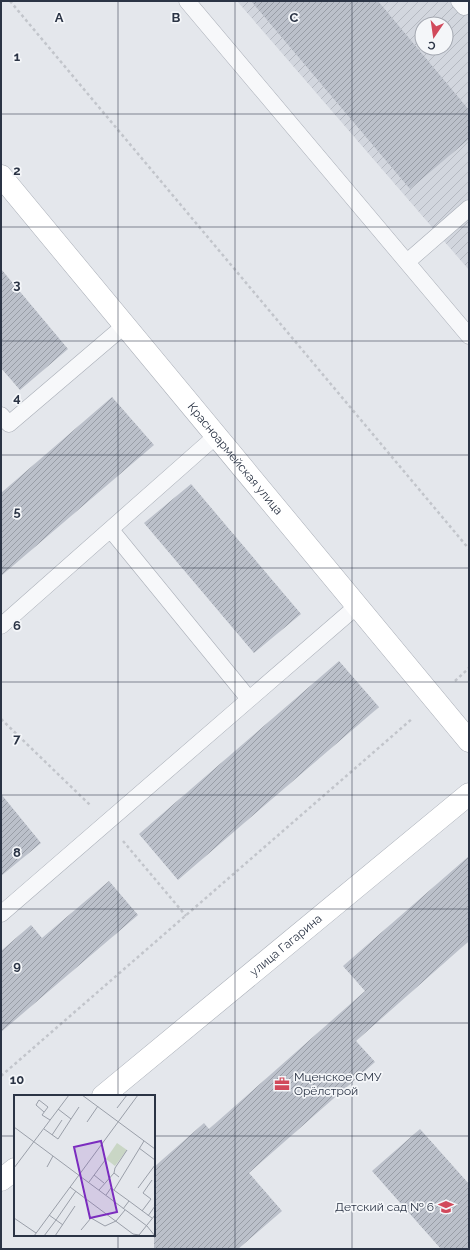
<svg xmlns="http://www.w3.org/2000/svg" width="470" height="1250" font-family="Raleway,sans-serif">
<style>
.industrial{fill:url(#industrial-furrows);fill-rule:evenodd}
.building{fill:url(#building-hatch)}
.lines{fill:none;stroke-linecap:round;stroke-linejoin:round}
.lane-casing{stroke:#a9aeb7;stroke-width:17}
.secondary-casing{stroke:#a9aeb7;stroke-width:23}
.path{stroke:#c2c5cb;stroke-width:2.5;stroke-dasharray:3 3;stroke-linecap:butt}
.lane{stroke:#f7f8fa;stroke-width:16}
.secondary{stroke:#fff;stroke-width:22}
.grid{fill:none;stroke:#2b3445;stroke-width:1;stroke-opacity:0.55}
.labels{text-anchor:middle;stroke-width:3.5;stroke-linejoin:round;paint-order:stroke}
.street-label{font-size:12px;fill:#2b3445;stroke:#f4f6f9}
.poi-label{font-size:12px;fill:#2b3445;stroke:#f4f6f9;text-anchor:start}
.inset-road{fill:none;stroke:#9a9fa9;stroke-width:1}
.view{fill:#7b2cbf;fill-opacity:0.15;stroke:#7b2cbf;stroke-width:2}
.inset-edge{fill:none;stroke:#2b3445;stroke-width:2}
.grid-label{font-size:13px;text-anchor:middle;font-weight:bold;fill:#2b3445;stroke:#f4f6f9;stroke-width:3.5;stroke-linejoin:round;paint-order:stroke}
</style>
<defs>
<pattern id="industrial-furrows" width="10" height="10" patternUnits="userSpaceOnUse"><rect width="10" height="10" fill="#d2d6de"/><path d="M-1 1l2-2M0 10L10 0M9 11l2-2" fill="none" stroke="#b4b8c0"/></pattern>
<pattern id="building-hatch" width="6" height="6" patternUnits="userSpaceOnUse"><rect width="6" height="6" fill="#bbc0ca"/><path d="M-1 1l2-2M0 6l6-6M5 7l2-2" fill="none" stroke="#989da6"/></pattern>
</defs>
<rect width="100%" height="100%" fill="#e4e7ec"/>
<path class="industrial" d="M237 1H469V270ZM422 24H446V48H422Z"/>
<path class="building" d="M251 1H378L469 110V139L410 189Z
M1 269 68 349 20 390 1 368Z
M112 397 154 445 1 576V493Z
M191 484 301 614 254 653 144 523Z
M339 661 379 707 178 880 139 834Z
M1 794 41 843 1 876Z
M469 856V941L356 1041 375 1062 249 1173 282 1211 238 1249H154V1167L204 1123 209 1129 365 991 343 966Z
M109 881 138 915 1 1032V951L31 925 42 938Z
M420 1129 469 1184V1249H441L372 1171Z"/>
<g class="lines">
<g class="lane-casing">
<path id="lane" d="M187 1 469 336
M459 1 464 7 469 3
M407 262 469 208
M1 415 9 424 124 326
M111 530 249 699
M1 626 216 436
M1 914 357 606"/>
</g>
<g class="secondary-casing">
<g id="secondary">
<path id="s1" d="M1 176 469 741"/>
<path id="s2" d="M103 1096 469 794"/>
<path d="M1 1180 15 1169"/>
</g>
</g>
<path class="path" d="M10 1 469 549
M455 681 469 668
M1 719 90 805
M123 841 186 916
M1 1076 413 718"/>
<use href="#lane" class="lane"/>
<use href="#secondary" class="secondary"/>
</g>
<path class="grid" d="M118 1V1096M235 1V1249M352 1V1249M1 114H469M1 227H469M1 341H469M1 455H469M1 568H469M1 682H469M1 795H469M1 909H469M1 1023H469M1 1136H15M154 1136H469M118 1235V1249"/>
<defs>
<g id="office-bare" transform="scale(1.2)"><path d="M-6-3h4V-5.5h4V-3h4V5H-6ZM-1-4.5V-3h2v-1.5ZM-6 0V1H6V0Z" fill="#d1495b" stroke="#f4f6f9" stroke-width="2.5" paint-order="stroke"/></g>
<g id="school-bare" transform="scale(1.2)"><path d="M0-5L7-2L0 1L-7-2ZM-4 1L0 2.5L4 1V4Q0 6-4 4Z" fill="#d1495b" stroke="#f4f6f9" stroke-width="2.5" paint-order="stroke"/></g>
</defs>
<g fill-rule="evenodd">
<use href="#office-bare" x="282" y="1084"/>
<use href="#school-bare" x="446" y="1207"/>
</g>
<g class="labels">
<g class="street-label">
<text dy="4" stroke="none"><textPath href="#s1" startOffset="367">Красноармейская улица</textPath></text>
<text dy="4" stroke="none"><textPath href="#s2" startOffset="237">улица Гагарина</textPath></text>
</g>
<g class="poi-label">
<text x="294" y="1081">Мценское СМУ<tspan x="294" dy="14">Орёлстрой</tspan></text>
<text x="434" y="1211" text-anchor="end">Детский сад № 6</text>
</g>
</g>
<g transform="translate(14 1095)">
<rect width="141" height="141" fill="#e4e7ec"/>
<path d="M103 48 113 55 101 71 92 64Z" fill="#c9d6c5"/>
<path class="inset-road" d="M68 0 141 54M103 13 113 0M44 14 57 24 65 12M30 17 22 10 25 5 34 12 28 20 36 25M73 27 84 11M0 32 133 131 141 141M30 34 44 44 57 24M38 40 48 25M125 53 141 65M33 72 39 61M0 73 55 0M80 80 90 88M105 82 100 78 101 73 113 55M75 87 92 64M56 92 119 139 125 140 141 120M124 93 141 70M85 95 100 78M100 95 130 46M92 100 97 93 115 106 109 114M115 106 138 123M128 116 137 104 129 98 138 85M35 120 42 125 62 96M134 121 141 111M0 123 22 138M67 135 77 123 91 131 102 126 111 115M20 141 124 0M30 141 42 125 49 130M41 141 61 111"/>
<path class="view" d="M87 46 103 117 76 123 60 52Z"/>
<rect width="141" height="141" class="inset-edge"/>
</g>
<g class="grid-label">
<text x="59" y="22">A</text>
<text x="176" y="22">B</text>
<text x="294" y="22">C</text>
<text x="17" y="61">1</text>
<text x="17" y="175">2</text>
<text x="17" y="289">3</text>
<text x="17" y="402">4</text>
<text x="17" y="516">5</text>
<text x="17" y="630">6</text>
<text x="17" y="743">7</text>
<text x="17" y="857">8</text>
<text x="17" y="970">9</text>
<text x="17" y="1084">10</text>
</g>
<rect width="470" height="1250" fill="none" stroke="#2b3445" stroke-width="4"/>
<g transform="translate(434 36) rotate(193)"><circle r="19" fill="#f4f6f9" stroke="#a4a8b1"/>
<path d="M0-3L7 15L0 10L-7 15Z" fill="#d1495b"/>
<text y="-6" font-size="11" font-weight="bold" text-anchor="middle" fill="#2b3445">С</text>
</g>
</svg>
